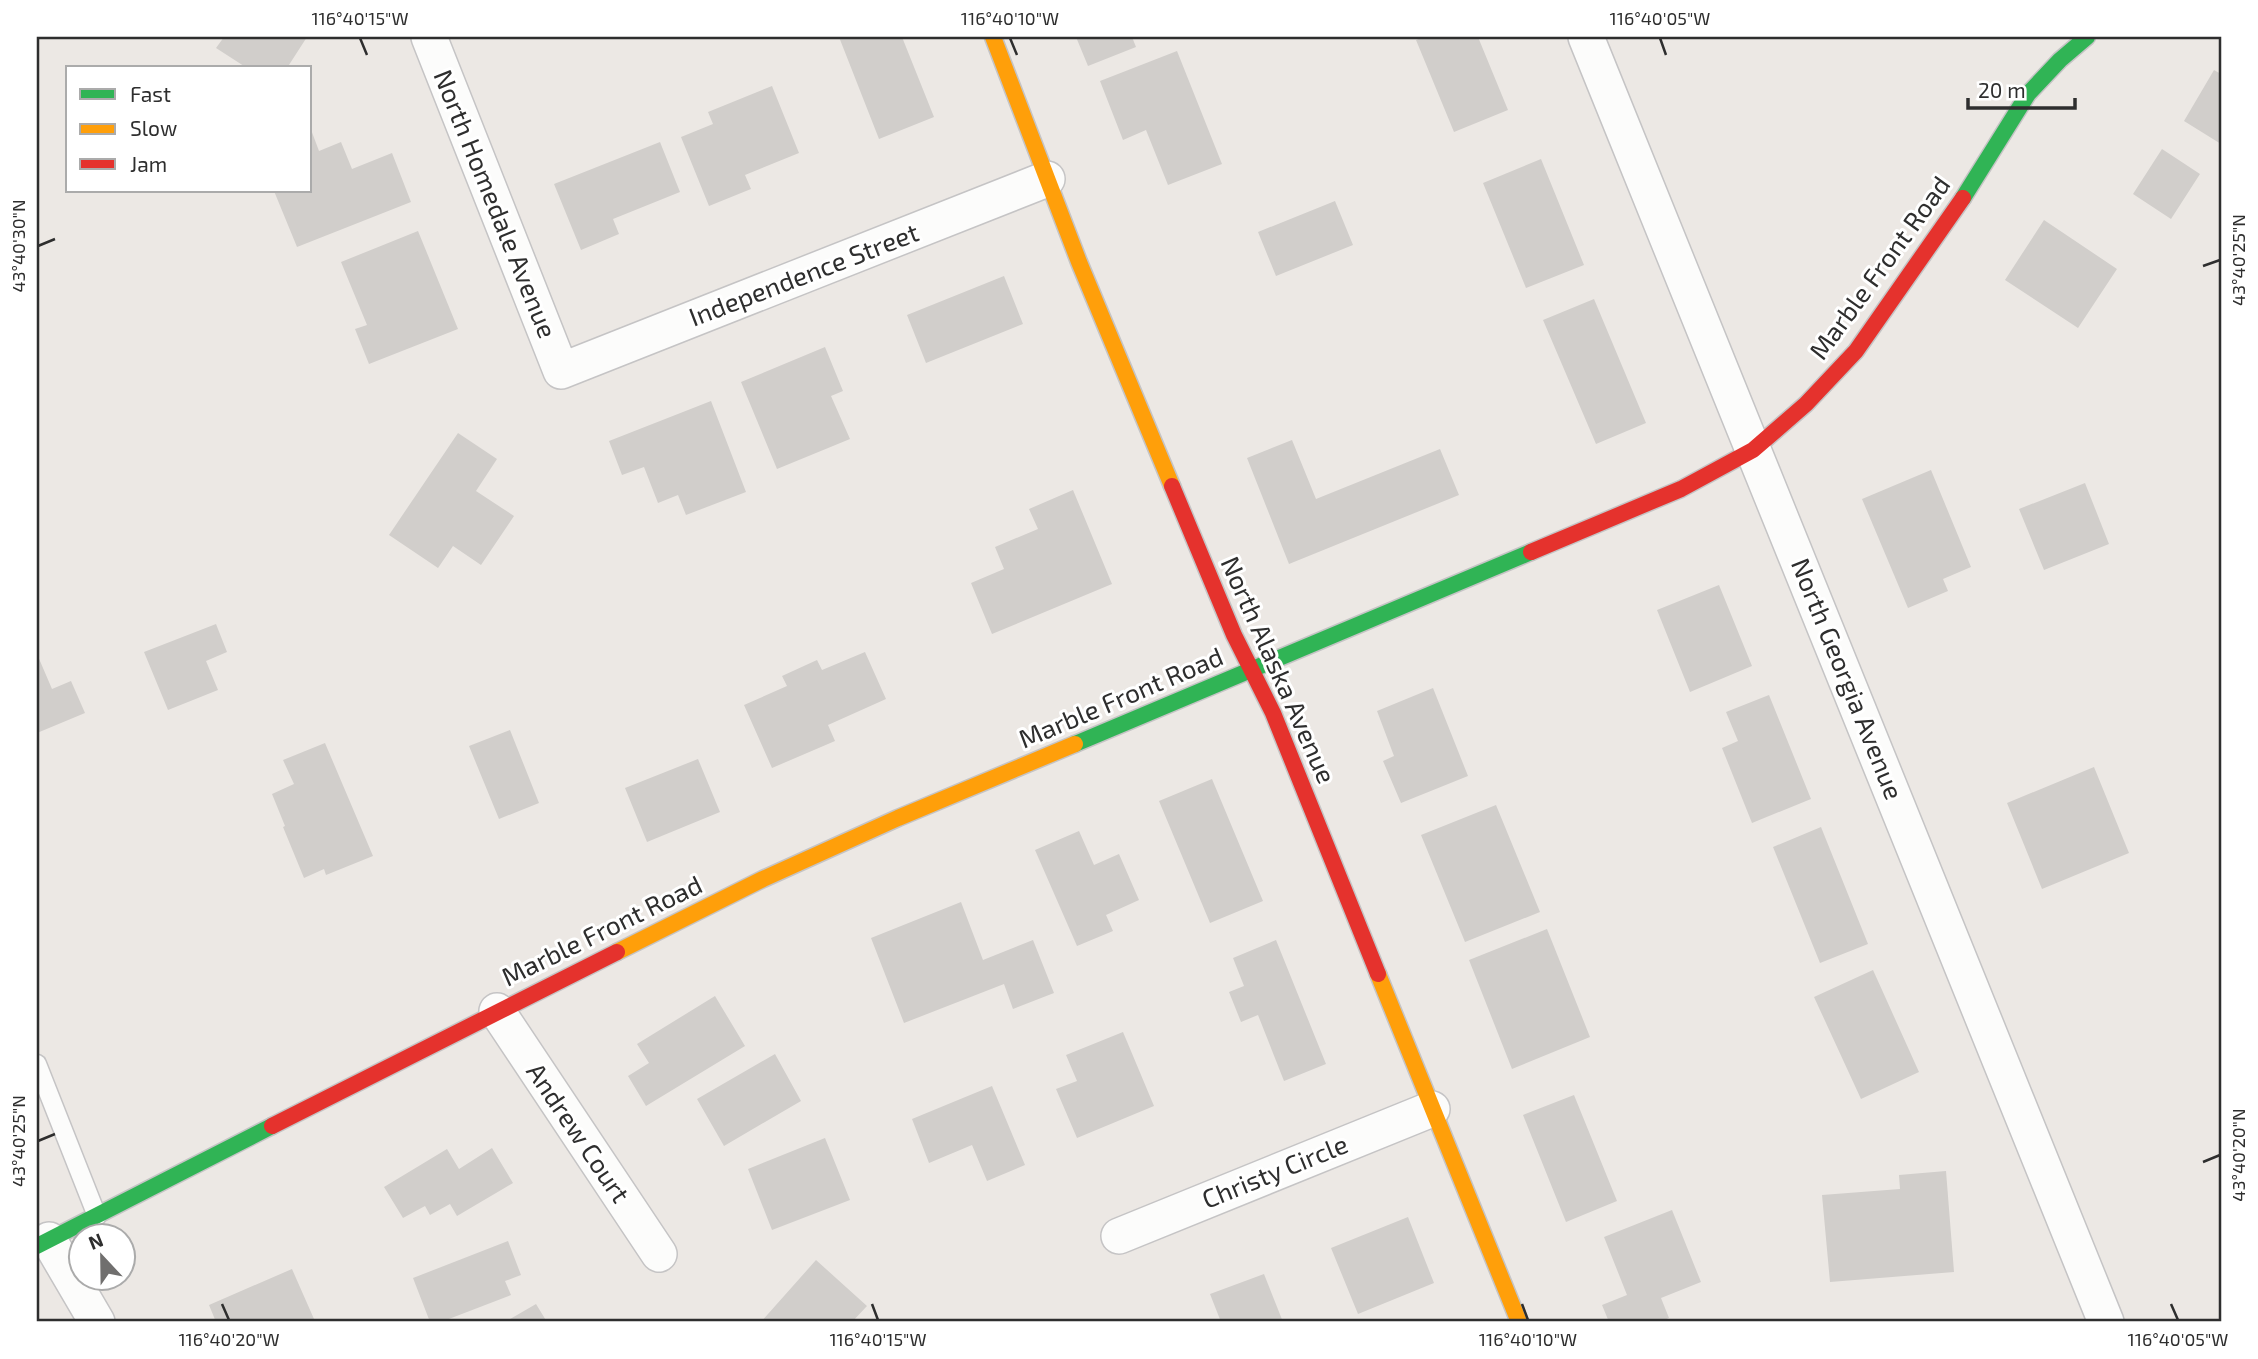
<svg xmlns="http://www.w3.org/2000/svg" width="2258" height="1359" font-family="'Exo 2',sans-serif">
<style>
.building{fill:#d1cecb}
.lines{fill:none;stroke-linecap:round;stroke-linejoin:round}
.lane-casing{stroke:#c5c4c5;stroke-width:21}
.street-casing{stroke:#c5c4c5;stroke-width:38}
.fast-casing{stroke:#c5c4c5;stroke-width:19}
.slow-casing{stroke:#c5c4c5;stroke-width:19}
.jam-casing{stroke:#c5c4c5;stroke-width:19}
.lane{stroke:#fcfcfb;stroke-width:18}
.street{stroke:#fcfcfb;stroke-width:35}
.fast{stroke:#30b455;stroke-width:16}
.slow{stroke:#ff9f0a;stroke-width:16}
.jam{stroke:#e5322d;stroke-width:16}
.ticks{fill:none;stroke:#2e2e2e;stroke-width:2.5}
.labels{text-anchor:middle;stroke-width:6;stroke-linejoin:round;paint-order:stroke}
.street-label{font-size:26px;fill:#2e2e2e;stroke:#fff}
.neatline{fill:none;stroke:#2e2e2e;stroke-width:2.5}
.ticks-label{font-size:18px;text-anchor:middle;fill:#2e2e2e}
</style>
<rect width="100%" height="100%" fill="#ece8e4"/>
<path class="building" d="M224 37H307L287 68H247L216 48Z
M839 37H902L934 117 879 139Z
M1076 37H1132L1136 47 1088 66Z
M1424 37H1478L1508 110 1454 132 1416 40Z
M1177 51 1222 164 1168 185 1146 130 1123 140 1100 81Z
M2214 70 2221 74V144L2184 121Z
M772 86 799 153 745 175 751 189 709 206 681 137 713 124 708 112Z
M310 127 319 151 341 142 352 169 392 153 411 202 297 247 274 191H310Z
M660 142 680 192 613 219 619 234 581 250 554 184Z
M2162 149 2200 174 2171 219 2133 194Z
M1541 159 1584 265 1526 288 1483 183Z
M1335 201 1353 245 1276 276 1258 232Z
M2044 220 2117 269 2078 328 2005 280Z
M418 231 458 329 369 364 355 329 367 325 341 262Z
M1004 276 1023 324 926 363 907 315Z
M1594 299 1646 423 1596 444 1543 320Z
M825 347 843 391 831 396 850 439 777 469 741 382Z
M711 401 746 492 686 515 678 495 658 503 644 467 622 475 609 441Z
M458 433 497 459 476 491 514 516 481 565 453 546 438 568 389 535Z
M1292 440 1316 499 1440 449 1459 495 1289 564 1247 458Z
M1931 470 1971 567 1943 579 1948 591 1908 608 1862 499Z
M2085 483 2109 544 2044 570 2019 509Z
M1073 490 1112 584 992 634 971 583 1004 569 995 547 1038 529 1029 509Z
M1719 585 1752 666 1690 692 1657 610Z
M216 624 227 652 206 661 218 690 168 710 144 652Z
M865 652 886 699 828 725 835 741 772 768 744 705 787 686 782 676 817 660 822 670Z
M37 654 52 689 71 681 85 713 37 733Z
M1433 688 1468 776 1401 803 1383 761 1394 756 1377 711Z
M1769 695 1811 799 1752 823 1722 748 1738 741 1726 712Z
M510 730 539 803 499 819 469 746Z
M325 743 373 856 326 875 324 869 304 878 283 827 285 826 272 794 294 784 283 760Z
M698 759 720 812 647 842 625 788Z
M2094 767 2129 853 2042 889 2007 803Z
M1212 779 1263 901 1210 923 1159 801Z
M1496 805 1540 912 1465 942 1421 835Z
M1821 827 1868 944 1820 963 1773 847Z
M1079 831 1094 865 1119 854 1139 900 1106 915 1113 931 1077 946 1035 850Z
M961 902 983 960 1033 940 1054 993 1013 1009 1004 984 904 1023 871 938Z
M1547 929 1590 1037 1512 1069 1469 960Z
M1276 940 1326 1064 1284 1081 1258 1015 1241 1022 1229 992 1244 986 1233 958Z
M1873 970 1919 1072 1861 1099 1814 997Z
M715 996 745 1046 646 1106 628 1076 649 1063 637 1044Z
M1123 1032 1154 1106 1077 1138 1056 1089 1077 1081 1066 1055Z
M775 1054 801 1101 724 1146 697 1099Z
M992 1086 1025 1165 987 1181 972 1145 929 1163 912 1119Z
M1574 1095 1617 1201 1566 1222 1523 1115Z
M825 1138 850 1200 772 1230 748 1169Z
M492 1148 513 1183 457 1216 450 1204 430 1215 425 1206 403 1218 384 1187 447 1149 459 1169Z
M1946 1171 1954 1272 1830 1282 1822 1195 1900 1189 1899 1175Z
M1672 1210 1701 1282 1661 1298 1669 1318 1659 1322H1609L1602 1305 1627 1295 1604 1237Z
M1408 1217 1434 1283 1358 1314 1331 1248Z
M508 1241 521 1275 505 1281 511 1295 441 1322H430L413 1278Z
M816 1260 867 1306 852 1322H761Z
M292 1269 314 1319 307 1322H216L209 1305Z
M1264 1274 1283 1322H1221L1210 1294Z
M536 1304 547 1322H505Z"/>
<g class="lines">
<g class="lane-casing">
<path id="lane" d="M37 1064 97 1216"/>
</g>
<g class="street-casing">
<path id="street" d="M429 37 561 371 1047 179
M1586 37 2106 1322
M497 1011 659 1254
M1119 1236 1432 1109
M49 1240 97 1322"/>
</g>
<g class="fast-casing">
<path id="fast" d="M1963 198 2028 94 2060 60 2087 37
M1075 744 1531 552
M37 1246 272 1126"/>
</g>
<g class="slow-casing">
<path id="slow" d="M993 37 1079 262 1172 486
M617 952 763 879 898 818 1075 744
M1378 974 1519 1322"/>
</g>
<g class="jam-casing">
<path id="jam" d="M1172 486 1234 635 1273 713 1378 974
M1531 552 1681 489 1753 450 1806 404 1856 351 1963 198
M272 1126 617 952"/>
</g>
<use href="#lane" class="lane"/>
<use href="#street" class="street"/>
<use href="#fast" class="fast"/>
<use href="#slow" class="slow"/>
<use href="#jam" class="jam"/>
</g>
<path class="ticks" d="M360 38 367 55M1010 38 1017 55M1660 38 1666 55M38 246 55 239M2203 266 2220 260M38 1141 55 1134M2203 1162 2220 1155M222 1304 229 1320M872 1304 878 1320M1522 1304 1528 1320M2171 1304 2178 1320"/>
<g class="labels">
<g class="street-label">
<text transform="translate(495 204) rotate(68)" y="9">North Homedale Avenue</text>
<text transform="translate(1880 268) rotate(-54)" y="9">Marble Front Road</text>
<text transform="translate(804 275) rotate(-21)" y="9">Independence Street</text>
<text transform="translate(1278 670) rotate(66)" y="9">North Alaska Avenue</text>
<text transform="translate(1847 679) rotate(68)" y="9">North Georgia Avenue</text>
<text transform="translate(1121 698) rotate(-23)" y="9">Marble Front Road</text>
<text transform="translate(602 931) rotate(-26)" y="9">Marble Front Road</text>
<text transform="translate(578 1133) rotate(56)" y="9">Andrew Court</text>
<text transform="translate(1275 1172) rotate(-22)" y="9">Christy Circle</text>
</g>
</g>
<rect width="2258" height="1359" fill="none" stroke="#ffffff" stroke-width="77"/>
<rect x="66" y="66" width="245" height="126" fill="#ffffff" stroke="#ababab" stroke-width="2"/>
<rect x="80" y="89" width="35" height="10" fill="#30b455" stroke="#ababab" stroke-width="2"/>
<text x="130" y="102" font-size="21" fill="#2e2e2e">Fast</text>
<rect x="80" y="124" width="35" height="10" fill="#ff9f0a" stroke="#ababab" stroke-width="2"/>
<text x="130" y="136" font-size="21" fill="#2e2e2e">Slow</text>
<rect x="80" y="159" width="35" height="10" fill="#e5322d" stroke="#ababab" stroke-width="2"/>
<text x="130" y="172" font-size="21" fill="#2e2e2e">Jam</text>
<g transform="translate(102 1257) rotate(338)"><circle r="33" fill="#ffffff" stroke="#ababab" stroke-width="2"/>
<path d="M0-5L12 26L0 18L-12 26Z" fill="#706f6e"/>
<text y="-10" font-size="19" font-weight="bold" text-anchor="middle" fill="#2e2e2e">N</text>
</g>
<path d="M1968 98v10h107v-10" fill="none" stroke="#2e2e2e" stroke-width="3.5"/>
<text x="1978" y="98" font-size="21" fill="#2e2e2e" stroke="#ffffff" stroke-width="5" paint-order="stroke">20 m</text>
<rect x="38" y="38" width="2182" height="1282" class="neatline"/>
<g class="ticks-label">
<text x="360" y="25">116°40'15"W</text>
<text x="1010" y="25">116°40'10"W</text>
<text x="1660" y="25">116°40'05"W</text>
<text transform="translate(19 246) rotate(-90)" y="6">43°40'30"N</text>
<text transform="translate(2239 260) rotate(-90)" y="6">43°40'25"N</text>
<text transform="translate(19 1141) rotate(-90)" y="6">43°40'25"N</text>
<text transform="translate(2239 1155) rotate(-90)" y="6">43°40'20"N</text>
<text x="229" y="1346">116°40'20"W</text>
<text x="878" y="1346">116°40'15"W</text>
<text x="1528" y="1346">116°40'10"W</text>
<text x="2178" y="1346">116°40'05"W</text>
</g>
</svg>
